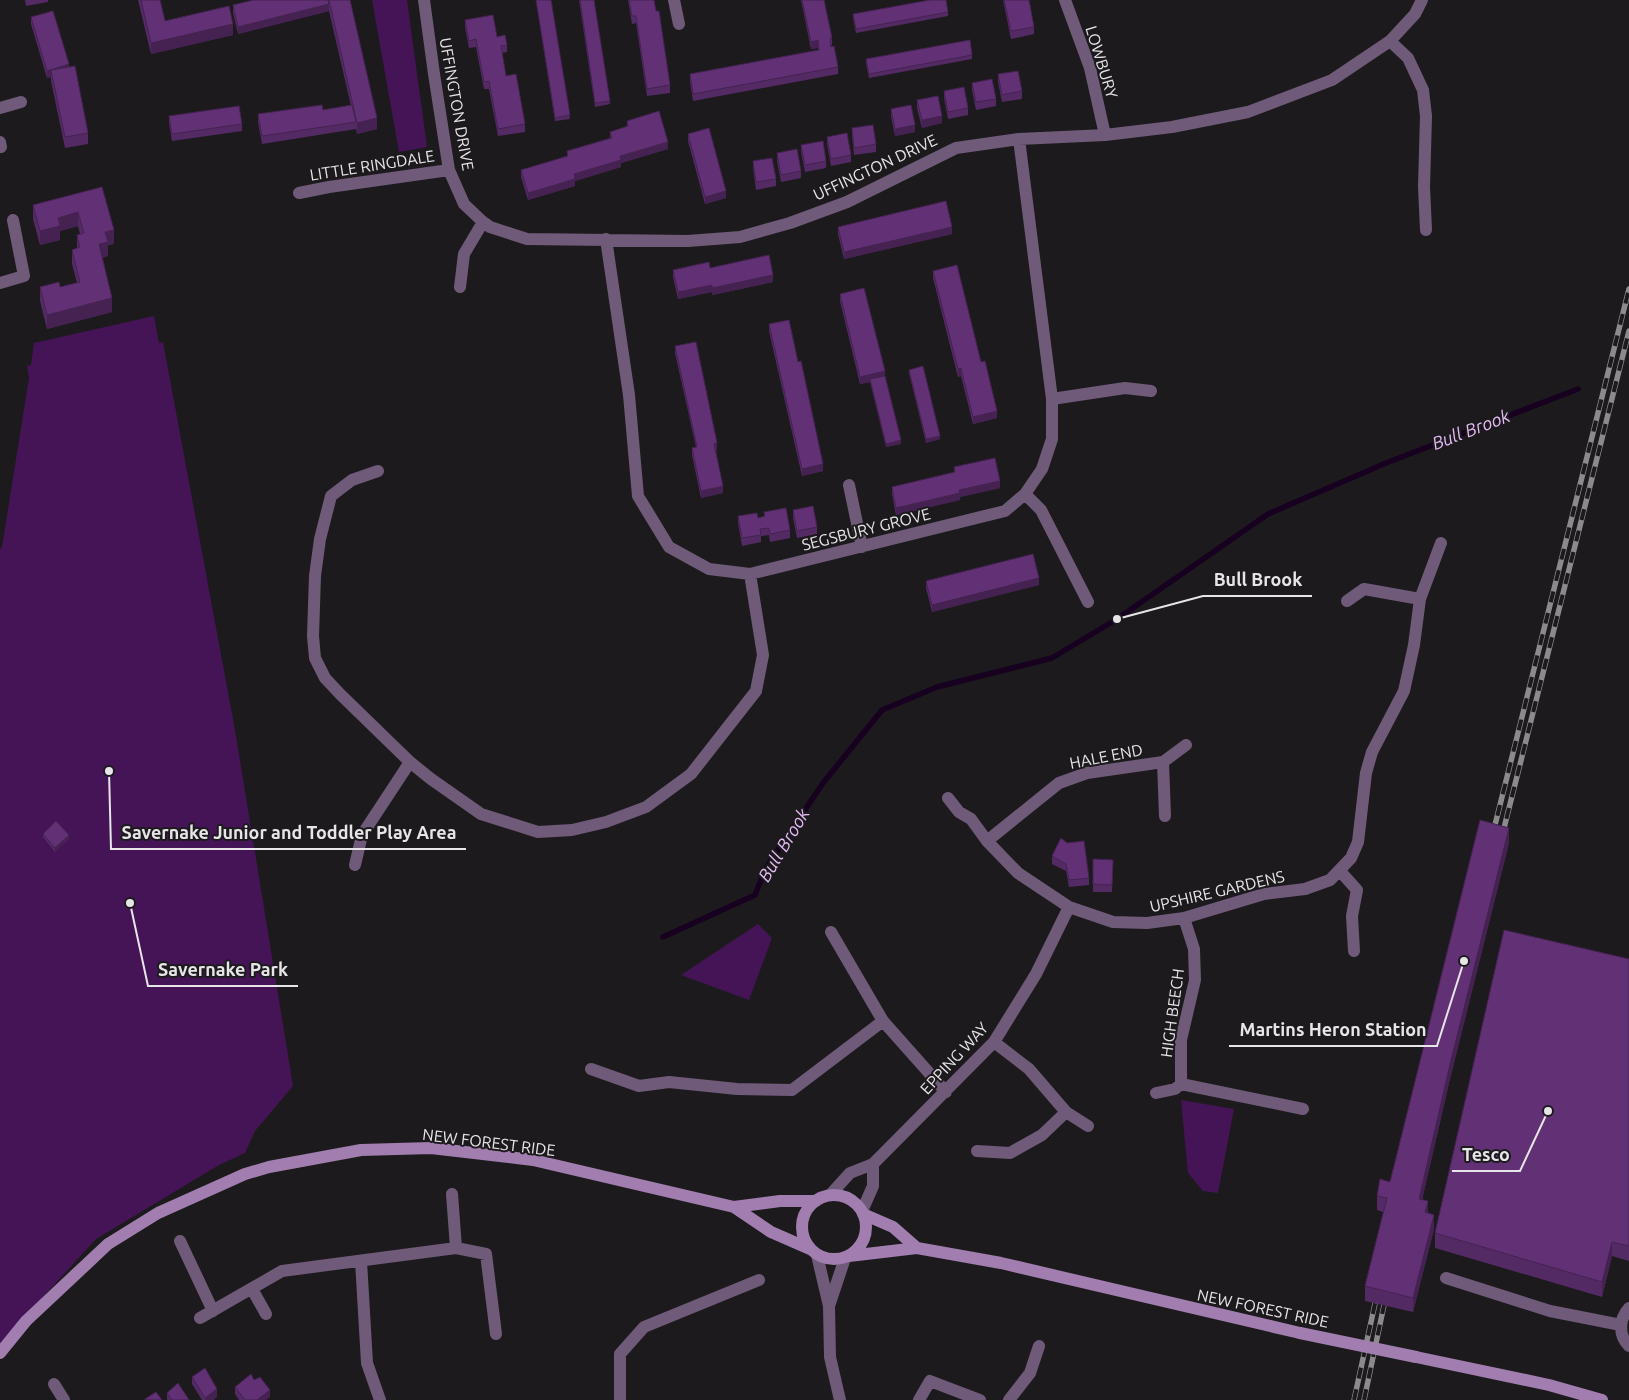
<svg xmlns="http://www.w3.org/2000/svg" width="1629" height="1400" font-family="Ubuntu,sans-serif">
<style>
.green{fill:#451457}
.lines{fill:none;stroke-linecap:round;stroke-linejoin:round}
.stream{stroke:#170020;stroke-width:5.5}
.minor{stroke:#705a79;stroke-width:12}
.secondary{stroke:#a17eaf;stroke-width:12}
.rail-casing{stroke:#8d8a8d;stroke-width:5.5}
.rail{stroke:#1d1a1e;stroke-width:4;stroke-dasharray:11;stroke-linecap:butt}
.secondary-bridge{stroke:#a17eaf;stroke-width:12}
.wall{fill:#542a65}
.shaded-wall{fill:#452252}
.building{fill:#623175;stroke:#452252}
.labels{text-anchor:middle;stroke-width:4;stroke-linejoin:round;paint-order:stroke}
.street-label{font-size:16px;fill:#e7e5e7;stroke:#1d1a1e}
.water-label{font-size:18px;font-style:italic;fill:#e4bbf5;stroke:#1d1a1e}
.leader{fill:none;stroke:#e7e5e7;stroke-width:2}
.callout-dot{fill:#e7e5e7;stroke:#1d1a1e;stroke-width:2}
.callout-label{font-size:18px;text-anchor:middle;font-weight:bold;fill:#e7e5e7;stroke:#1d1a1e;stroke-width:4;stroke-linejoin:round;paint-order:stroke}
</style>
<rect width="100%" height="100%" fill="#1d1a1e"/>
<path class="green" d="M372 0H407L427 147 399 152Z
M154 316 159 343 163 342 235 730 293 1086 255 1131 245 1153 219 1165 96 1239 0 1344V549L2 547 29 378 27 366 31 365 34 343Z
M758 924 772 938 749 1000 681 975Z
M1181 1100 1234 1109 1218 1193 1203 1191 1188 1173Z"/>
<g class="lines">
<path class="stream" d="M663 937 755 895 766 868 823 783 882 710 937 687 1052 658 1117 619 1268 514 1386 463 1578 389"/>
<path class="minor" d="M424 0 434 74 449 170 464 204 483 222 490 227 527 239 688 241 740 237 790 223 847 202 956 148 1019 139 1105 135 1172 127 1248 112 1332 80 1390 41 1415 14 1422 0
M674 0 679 24
M1065 0 1090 68 1105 135
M1390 41 1408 58 1423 90 1426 116 1424 187 1426 230
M0 108 21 102
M0 142 1 147
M299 193 329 187 449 170
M606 239 629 395 638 496 669 547 709 569 750 574 1005 511 1025 494 1042 469 1052 439V399L1019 139
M0 283 24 276 13 220
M460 287 464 254 483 222
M1052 399 1125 388 1151 391
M378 471 352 480 331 496 320 539 315 576 313 636 315 658 325 678 340 694 410 762 431 779 481 814 538 832 572 830 606 822 646 807 691 774 756 691 763 655 750 574
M849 485 862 547
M1025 494 1041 510 1088 602
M1347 601 1364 589 1420 599
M1163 762 1165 816
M948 798 959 812 971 819 987 841 1018 873 1069 907 1113 922 1147 923 1184 918 1264 894 1305 889 1330 880 1351 858 1358 842 1366 773 1372 752 1404 691 1414 645 1420 599 1441 543
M987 841 1059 783 1087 773 1163 762 1186 745
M355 865 362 835 410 762
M1340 871 1357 890 1352 916 1354 951
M831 932 883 1021
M994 1042 1029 1069 1066 1112 1088 1126
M591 1069 639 1086 669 1082 737 1089 792 1090 883 1021 946 1092
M1181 1084V1040L1195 980 1194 949 1184 918
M1156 1093 1175 1089 1181 1084 1303 1109
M977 1151 1010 1153 1042 1135 1066 1112
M452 1194 456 1248
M830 1195 850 1173 873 1164 994 1042 1036 974 1069 907
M862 1211 873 1186V1164
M180 1241 213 1311
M817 1255 829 1306 830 1357 840 1400
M361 1261 367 1363 380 1400
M1446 1278 1550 1311 1621 1325
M252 1289 266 1314
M829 1306 845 1258
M1629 1308C1619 1319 1618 1335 1629 1346
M200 1318 282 1271 456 1248 486 1254 496 1334
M54 1384 64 1400
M620 1400V1354L644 1327 759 1280
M919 1400 930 1381 980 1400
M1009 1400 1030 1373 1039 1346"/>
<path class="secondary" d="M802 1227a32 32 0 1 1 64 0a32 32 0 1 1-64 0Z
M734 1207 771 1232 810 1249
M863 1214 893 1227 917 1248
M849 1256 917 1248 1001 1263 1300 1333
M0 1353 26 1321 108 1244 158 1213 245 1174 269 1167 361 1150 431 1148 533 1160 734 1207 780 1201H816
M1416 1357 1549 1385 1602 1400"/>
<g class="rail-casing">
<path id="rail" d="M1492 837 1629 289
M1501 840 1629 331
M1354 1400 1378 1290
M1364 1400 1387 1291"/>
</g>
<use href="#rail" class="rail"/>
<path class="secondary-bridge" d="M1300 1333 1416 1357"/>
</g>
<path class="wall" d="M25 0H48V2L26 6Z
M138 0H160L165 21 233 35 151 54Z
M254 0H350L377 129 357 134 356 129 262 144 258 122V114L323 110 351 106 329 11 238 34 233 13V5Z
M536 0H551L570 119 555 121Z
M579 0H594L610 104 595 107Z
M628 0H654L670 85V93L647 96 636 23 632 24Z
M801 0H824L832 38V45H831L838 67V74L693 101 690 82V74L818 50V48L811 49Z
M1003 0H1029L1034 27V34L1011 39Z
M948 12V16L856 33 853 18V14Z
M31 17 69 67 88 133V144L65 148 51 81V77L47 78 31 24Z
M465 20 497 37 507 45V52L502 53 506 76 525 124V132L498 136 489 89H484L476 47 469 48 465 27Z
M972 55V59L869 78 866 63V59Z
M998 74 1022 91V99L1002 102 998 82Z
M972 83 996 99V106L976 110 972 90Z
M944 91 968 108V115L948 119 944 98Z
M917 100 942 123 922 128 917 108Z
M891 109 915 132 895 136 891 116Z
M169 116 242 124V131L172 141 169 123Z
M627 121 668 149 621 163V167L575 181V186L528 200 521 177V170L567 156V151L610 138V132L627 127Z
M852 128 876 144V152L854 155 852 136Z
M688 134 726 198 705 204 688 141Z
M827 137 851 155V162L831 166 827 144Z
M801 145 826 161V168L805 172 801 152Z
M777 153 801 171V178L781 182 777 161Z
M753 161 776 179V186L756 190 753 168Z
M102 187 114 244 108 245V256L102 258 112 312 47 329 40 301V287H60L77 283 72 264V250L77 248V235L80 234 78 226 60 231V240L40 245 33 219V205Z
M838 227 952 234 844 259 838 234Z
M710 268 773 282 712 295V292L678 299 673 277V270Z
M933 271 981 362 997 418 973 424 961 376 958 377 933 278Z
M840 294 885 376 901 444 886 447 870 382 860 384 840 301Z
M769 324 823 471 802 476 769 331Z
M675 346 717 450 716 451 723 493 701 498 692 455V448L696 447 675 353Z
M909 370 940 439 926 443 909 373Z
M954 467 1000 488 960 497V500L896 515 892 494V487L954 473Z
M793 510 817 527V534L797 538 793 518Z
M764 512 790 530V538L770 542 769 535 761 536V542L742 546 738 523V516L758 518 764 517Z
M926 581 1039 585 932 612 926 588Z
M43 834 69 839 55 852 43 837Z
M1061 838 1089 878V885L1069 887 1066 871 1052 864V856Z
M1509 843 1450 1079 1422 1200 1428 1213 1434 1229 1413 1312 1365 1301V1286L1383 1212 1377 1210V1196L1390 1182Z
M1093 859 1113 860 1112 892H1093Z
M1629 959V1261L1612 1256 1602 1297 1435 1248V1233Z
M192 1377 217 1397 213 1400H202L192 1384Z
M254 1380 270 1397 266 1400H239L235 1394V1387Z
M167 1393 189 1400H167Z"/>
<path class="shaded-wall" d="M329 4V11L238 34V27Z
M233 24V35L151 54V43Z
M818 40V48L811 49V42Z
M69 64V72L51 70V77L47 78V71Z
M942 116V123L922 128V120Z
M377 118V129L357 134V123Z
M915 125V132L895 136V129Z
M668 142V149L621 163V167L575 181V186L528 200V193L620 156Z
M726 191V198L705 204V197Z
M78 212V226L60 231V240L40 245V231L58 218Z
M952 227V234L844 259V252Z
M114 230V244L108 245V256L99 259V244L105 232Z
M773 275V282L712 295V288Z
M712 285V292L678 299V292Z
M112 298V312L47 329V315Z
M961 368V376L958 377V369Z
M885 371V378L870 379V382L860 384V377Z
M997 411V418L973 424V417Z
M940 436V439L926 443V439Z
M901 440V444L886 447V444Z
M717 443V450L714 451V444Z
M823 464V471L802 476V469Z
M1000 481V488L960 497V500L896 515V508L959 490Z
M723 486V493L701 498V491Z
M1039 578V585L932 612V605Z
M1509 828V843L1450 1079 1419 1213V1199L1450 1064Z
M69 835V839L55 852V848Z
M1428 1201V1215L1425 1212Z
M1434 1215V1229L1413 1312V1298Z
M1612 1242V1256L1602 1297V1282Z
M217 1389V1397L213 1400H205V1398Z
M270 1390V1397L266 1400H257Z"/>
<path class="building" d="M141 0H160L165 21 229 6 233 24 151 43Z
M254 0H328L329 4 238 27 233 5Z
M329 0H350L377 118 357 123Z
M536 0H551L570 115 555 118Z
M580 0H594L610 101 595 103Z
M629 0H654L656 11H659L670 85 647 89 636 16H632Z
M802 0H824L832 38H830L831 47 834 46 838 67 693 94 690 74 819 50 818 40 811 42Z
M930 0H946L948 12 856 29 853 14Z
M1004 0H1029L1034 27 1011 31Z
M53 11 69 64 47 71 31 17Z
M493 15 497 37 505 35 507 45 501 46 506 76 516 74 525 124 498 129 489 81 484 82 476 39 469 41 465 20Z
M970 40 972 55 869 74 866 59Z
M75 66 88 133 65 137 51 70Z
M1018 71 1022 91 1002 95 998 74Z
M992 79 996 99 976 102 972 83Z
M964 87 968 108 948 112 944 91Z
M938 96 942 116 922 120 917 100Z
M322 105 323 110 352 105 356 122 262 136 258 114Z
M911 105 915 125 895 129 891 109Z
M239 106 242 124 172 134 169 116Z
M659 111 668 142 620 156 621 160 574 174 575 179 528 193 521 170 568 156 567 151 612 138 610 132 628 126 627 121Z
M873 125 876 144 854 148 852 128Z
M709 128 726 191 705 197 688 134Z
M847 133 851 155 831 159 827 137Z
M823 141 826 161 805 165 801 145Z
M797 149 801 171 781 175 777 153Z
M772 158 776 179 756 182 753 161Z
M102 187 114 230 105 232 108 242 99 244 112 298 47 315 40 287 59 282 60 287 80 282 72 250 80 247 77 235 84 233 78 212 58 218 60 226 40 231 33 205Z
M946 201 952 227 844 252 838 227Z
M769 255 773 275 712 288V285L678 292 673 270 709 262 710 268Z
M957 265 981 362 985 361 997 411 973 417 961 368 958 369 933 271Z
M864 288 885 371 860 377 840 294Z
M789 320 798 362 801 361 823 464 802 469 769 324Z
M696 342 717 443 714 444 723 486 701 491 692 448 697 447 675 346Z
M923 366 940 436 926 439 909 370Z
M885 376 901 440 886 444 870 379Z
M995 458 1000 481 959 490 960 493 896 508 892 487 955 472 954 467Z
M813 506 817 527 797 531 793 510Z
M786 508 790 530 770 534 769 528 760 529 761 535 742 538 738 516 757 513 758 518 765 516 764 512Z
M1033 554 1039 578 932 605 926 581Z
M1480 820 1509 828 1450 1064 1419 1199 1428 1201 1425 1212 1434 1215 1413 1298 1365 1286 1387 1198 1377 1196 1380 1179 1390 1182Z
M56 821 69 835 55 848 43 834Z
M1061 838 1067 843 1084 841 1089 878 1069 880 1066 864 1052 856Z
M1093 859 1113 860 1112 885 1093 884Z
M1504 930 1629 959V1246L1612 1242 1602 1282 1435 1233Z
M205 1368 217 1389 205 1398 192 1377Z
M251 1374 254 1380 260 1377 270 1390 257 1400H245L235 1387Z
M178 1383 189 1400H172L167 1393Z
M156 1392 162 1400H145V1399Z"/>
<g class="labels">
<g class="street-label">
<text transform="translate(1102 62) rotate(73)" y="6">LOWBURY</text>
<text transform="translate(457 104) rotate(80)" y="6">UFFINGTON DRIVE</text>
<text transform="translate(372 165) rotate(-9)" y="6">LITTLE RINGDALE</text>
<text transform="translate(875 167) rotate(-25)" y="6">UFFINGTON DRIVE</text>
<text transform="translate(866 529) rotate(-14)" y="6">SEGSBURY GROVE</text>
<text transform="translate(1106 756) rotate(-11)" y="6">HALE END</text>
<text transform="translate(1217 891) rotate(-13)" y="6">UPSHIRE GARDENS</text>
<text transform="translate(1172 1013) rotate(-82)" y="6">HIGH BEECH</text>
<text transform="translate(954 1058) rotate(-47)" y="6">EPPING WAY</text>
<text transform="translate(489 1142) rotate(7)" y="6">NEW FOREST RIDE</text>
<text transform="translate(1263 1308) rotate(12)" y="6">NEW FOREST RIDE</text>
</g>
<g class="water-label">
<text transform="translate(1471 430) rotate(-21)" y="6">Bull Brook</text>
<text transform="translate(784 845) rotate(-59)" y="6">Bull Brook</text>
</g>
</g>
<path class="leader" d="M1117 619L1203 596H1312M109 771L111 849H466M130 903L148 986H298M1464 961L1437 1046H1229M1548 1111L1520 1171H1452"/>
<g class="callout-dot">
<circle cx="1117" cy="619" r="5"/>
<circle cx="109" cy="771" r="5"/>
<circle cx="130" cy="903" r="5"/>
<circle cx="1464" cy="961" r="5"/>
<circle cx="1548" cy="1111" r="5"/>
</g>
<g class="callout-label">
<text x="1258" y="586">Bull Brook</text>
<text x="289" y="839">Savernake Junior and Toddler Play Area</text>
<text x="223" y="976">Savernake Park</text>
<text x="1333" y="1036">Martins Heron Station</text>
<text x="1486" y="1161">Tesco</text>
</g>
</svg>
